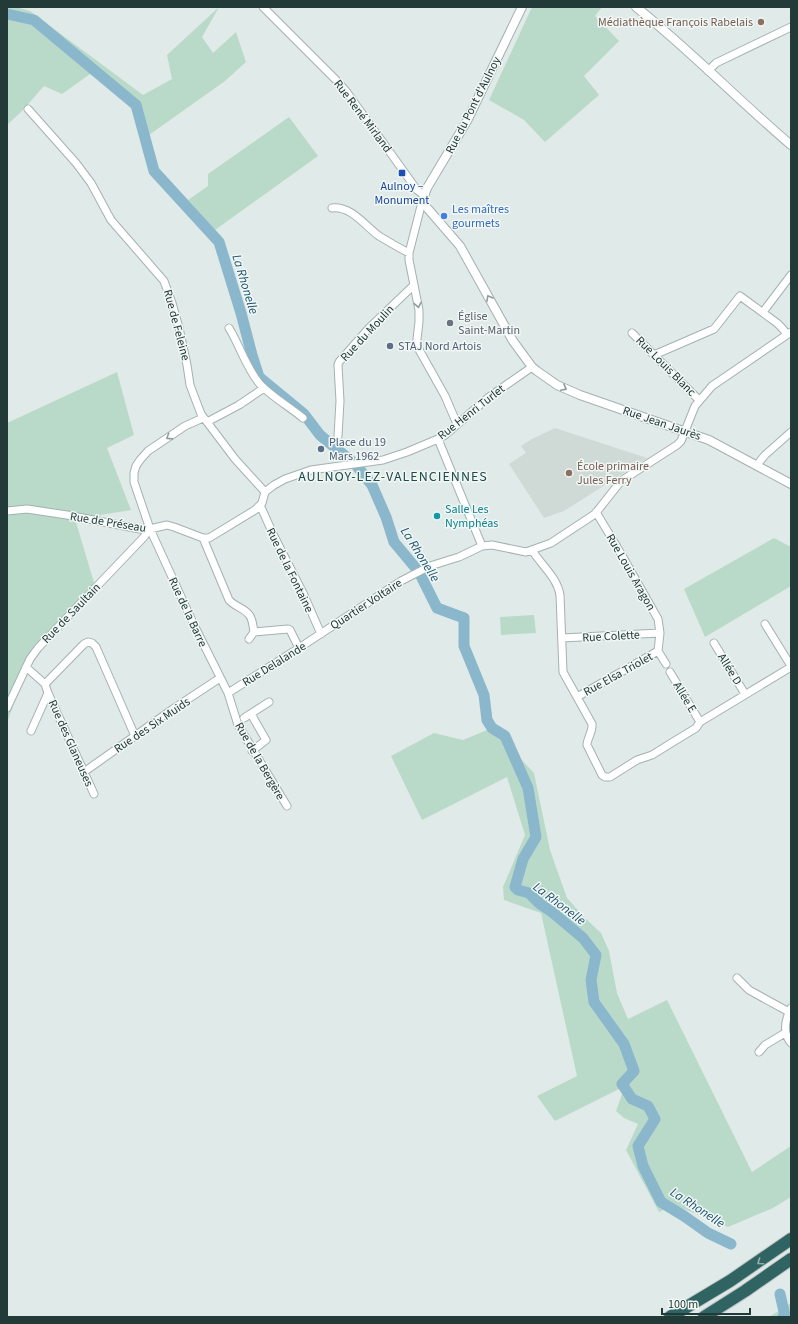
<svg xmlns="http://www.w3.org/2000/svg" width="798" height="1324" font-family="'Source Sans 3',sans-serif">
<style>
.built{fill:#cfdad7}
.green{fill:#badac9}
.lines{fill:none;stroke-linecap:round;stroke-linejoin:round}
.river{stroke:#8bb7cd;stroke-width:11}
.minor-casing{stroke:#a3b2b0;stroke-width:9}
.tertiary-casing{stroke:#a3b2b0;stroke-width:10}
.motorway-casing{stroke:#bdc4c3;stroke-width:14}
.minor{stroke:#fff;stroke-width:7}
.tertiary{stroke:#fff;stroke-width:8}
.motorway{stroke:#306463;stroke-width:12}
.oneway{stroke:#909c9c}
.oneway2{stroke:#90aeac}
.education-dot{fill:#8d6e63;stroke:#f1f7f5;stroke-width:1.5}
.transit-dot{fill:#1a4fb4;stroke:#f1f7f5;stroke-width:1.5}
.shop-dot{fill:#3f7fe0;stroke:#f1f7f5;stroke-width:1.5}
.worship-dot{fill:#6b7280;stroke:#f1f7f5;stroke-width:1.5}
.service-dot{fill:#5c6f8a;stroke:#f1f7f5;stroke-width:1.5}
.culture-dot{fill:#0f9aa8;stroke:#f1f7f5;stroke-width:1.5}
.labels{text-anchor:middle;stroke-width:3;stroke-linejoin:round;paint-order:stroke}
.education-label{font-size:12px;fill:#785e54;stroke:#f1f7f5;text-anchor:end}
.street-label{font-size:12px;fill:#223a38;stroke:#f1f7f5}
.transit-label{font-size:12px;fill:#164399;stroke:#f1f7f5}
.shop-label{font-size:12px;fill:#366cbe;stroke:#f1f7f5;text-anchor:start}
.worship-label{font-size:12px;fill:#5b616d;stroke:#f1f7f5;text-anchor:start}
.service-label{font-size:12px;fill:#4e5e75;stroke:#f1f7f5;text-anchor:start}
.culture-label{font-size:12px;fill:#0d838f;stroke:#f1f7f5;text-anchor:start}
.water-label{font-size:13px;font-style:italic;fill:#205572;stroke:#f1f7f5}
.quarter-label{font-size:14px;letter-spacing:1px;fill:#1f4b48;stroke:#f1f7f5}
</style>
<rect width="100%" height="100%" fill="#e0eae8"/>
<path class="built" d="M555 428 647 458 564 511 544 518 509 464 526 453 521 446 532 439Z"/>
<path class="green" d="M7 7H16L30 11 143 95 172 79 167 55 219 7 202 37 213 53 236 32 246 62 225 81 142 140 131 105 93 72 62 94 44 86 22 111 7 125Z
M532 7H602L595 16 619 41 584 76 599 95 545 142 524 120 489 100Z
M289 117 318 156 215 230 188 200 208 186V174Z
M117 372 134 435 107 448 131 510 75 519 95 586 34 647 7 723V423Z
M774 538 791 547V586L705 637 684 589Z
M534 615 536 633 501 635 500 617Z
M492 728 534 773 550 850 567 898 585 918 601 933 609 951 617 993 628 1019 667 1000 752 1172 791 1146V1197L773 1208 728 1227 674 1205 659 1212 626 1150 638 1124 624 1118 616 1111 625 1086 555 1121 537 1096 577 1076 541 913 504 900 503 887 525 835 507 777 422 820 391 756 434 733 463 740Z
M791 1303V1317H769Z"/>
<g class="lines">
<path class="river" d="M7 14 34 20 136 105 154 171 219 242 241 313 252 355 259 377 304 414 320 435 356 465 372 485 386 517 394 542 419 572 437 608 464 618V646L484 695 487 720 492 728 505 736 528 788 536 837 523 859 515 887 518 890 529 893 540 904 552 912 583 938 596 955 591 980 594 1002 624 1044 634 1071 622 1084 632 1099 648 1106 655 1119 638 1146 643 1166 661 1202 684 1216 708 1233 731 1244
M780 1294 785 1316 783 1317"/>
<g class="minor-casing">
<path id="minor" d="M263 7 336 80 346 91 417 190 424 195
M708 71 716 63 791 27
M28 109 76 163 91 183 111 220 164 281 172 303 179 328 187 365 190 385 201 414 235 459 265 492
M422 202 409 253V260L419 310V322L417 339V346L445 396 457 424
M332 208C352 206 365 226 379 236 389 242 399 248 409 253
M763 312 791 275
M229 328C240 346 246 367 259 383 269 395 290 407 303 418
M632 333 699 400
M654 355 714 329 740 296 777 323 781 327 787 334
M203 418 185 426 148 451 140 460 136 466 134 473V482L150 529 194 625 228 693 238 725 287 806
M207 422 239 405 264 388
M338 436 340 401 338 365 339 362 369 328 414 285
M438 439 482 546
M757 465 765 455 791 432
M260 505 273 534 303 593 321 634
M7 511 27 509 67 515 140 529H150L167 525 174 527 203 538H209L255 510 262 503 265 492 274 485 285 479 311 470 383 460 407 452 438 439 445 435 489 397 532 367
M596 512 620 552 658 619 660 633 658 651 666 664
M203 538 229 600C235 607 245 608 250 616 253 621 253 627 254 632L288 629 290 630 299 648
M532 550C541 565 557 577 560 595L563 672 592 724C593 732 587 738 587 745L602 775 605 777H610L637 760 652 755 673 742 696 728 700 722 791 667
M765 624 791 666
M562 638 660 633
M249 639 254 632
M714 643 745 694
M26 667 45 684 48 693 31 731
M670 672 700 722
M45 684 84 644 88 642 92 643 96 647 135 736
M48 693 94 794
M228 693 299 648 401 581 430 566 459 557 482 546 492 545 526 552 551 543 595 514 621 481 677 445 681 441 695 406 712 386 791 332
M577 697 658 651
M7 708 30 659 38 648 143 538 150 529
M251 714 266 740 252 751
M244 718 269 702
M84 772 173 709 220 678
M737 978 749 990 789 1012
M791 1008C785 1020 782 1032 791 1043
M759 1052 765 1045 785 1033"/>
</g>
<g class="tertiary-casing">
<path id="tertiary" d="M522 7 467 121 427 188 422 202 460 246 513 341 532 367 537 371 557 385 580 395 709 440 791 484
M636 7C690 50 738 100 791 145"/>
</g>
<g class="motorway-casing">
<path id="motorway" d="M670 1317 730 1281 791 1239
M704 1317 745 1291 791 1259"/>
</g>
<use href="#minor" class="minor"/>
<use href="#tertiary" class="tertiary"/>
<use href="#motorway" class="motorway"/>
</g>
<defs><path id="oneway-chevron" d="M-2-3.5L2.5 0L-2 3.5" fill="none" stroke-width="1.6" stroke-linecap="round" stroke-linejoin="round"/></defs>
<g class="oneway">
<use href="#oneway-chevron" transform="translate(489 298) rotate(-119)"/>
<use href="#oneway-chevron" transform="translate(418 305) rotate(80)"/>
<use href="#oneway-chevron" transform="translate(564 388) rotate(27)"/>
<use href="#oneway-chevron" transform="translate(169 437) rotate(147)"/>
</g>
<use class="oneway2" href="#oneway-chevron" transform="translate(760 1262) rotate(145)"/>
<g class="education-dot">
<circle cx="761" cy="22" r="4"/>
<circle cx="569" cy="473" r="4"/>
</g>
<rect class="transit-dot" x="398" y="169" width="8" height="8" rx="2"/>
<circle class="shop-dot" cx="444" cy="216" r="4"/>
<circle class="worship-dot" cx="450" cy="323" r="4"/>
<g class="service-dot">
<circle cx="390" cy="346" r="4"/>
<circle cx="321" cy="449" r="4"/>
</g>
<circle class="culture-dot" cx="437" cy="516" r="4"/>
<g class="labels">
<g class="education-label">
<text x="753" y="26">Médiathèque François Rabelais</text>
<text x="577" y="470" text-anchor="start">École primaire<tspan x="577" dy="14">Jules Ferry</tspan></text>
</g>
<g class="street-label">
<text transform="translate(473 105) rotate(-63)" y="4">Rue du Pont d'Aulnoy</text>
<text transform="translate(363 116) rotate(53)" y="4">Rue René Mirland</text>
<text transform="translate(177 325) rotate(75)" y="4">Rue de Feleine</text>
<text transform="translate(367 333) rotate(-47)" y="4">Rue du Moulin</text>
<text transform="translate(666 366) rotate(45)" y="4">Rue Louis Blanc</text>
<text transform="translate(471 412) rotate(-38)" y="4">Rue Henri Turlet</text>
<text transform="translate(662 423) rotate(19)" y="4">Rue Jean Jaurès</text>
<text transform="translate(108 522) rotate(9)" y="4">Rue de Préseau</text>
<text transform="translate(290 570) rotate(64)" y="4">Rue de la Fontaine</text>
<text transform="translate(631 572) rotate(60)" y="4">Rue Louis Aragon</text>
<text transform="translate(366 604) rotate(-33)" y="4">Quartier Voltaire</text>
<text transform="translate(188 612) rotate(65)" y="4">Rue de la Barre</text>
<text transform="translate(71 613) rotate(-46)" y="4">Rue de Saultain</text>
<text transform="translate(611 636) rotate(-3)" y="4">Rue Colette</text>
<text transform="translate(274 664) rotate(-32)" y="4">Rue Delalande</text>
<text transform="translate(730 669) rotate(58)" y="4">Allée D</text>
<text transform="translate(618 674) rotate(-29)" y="4">Rue Elsa Triolet</text>
<text transform="translate(685 697) rotate(59)" y="4">Allée E</text>
<text transform="translate(152 725) rotate(-34)" y="4">Rue des Six Muids</text>
<text transform="translate(71 743) rotate(66)" y="4">Rue des Glaneuses</text>
<text transform="translate(260 761) rotate(60)" y="4">Rue de la Bergère</text>
</g>
<g class="transit-label">
<text x="402" y="190">Aulnoy –<tspan x="402" dy="14">Monument</tspan></text>
</g>
<g class="shop-label">
<text x="452" y="213">Les maîtres<tspan x="452" dy="14">gourmets</tspan></text>
</g>
<g class="worship-label">
<text x="458" y="320">Église<tspan x="458" dy="14">Saint-Martin</tspan></text>
</g>
<g class="service-label">
<text x="398" y="350">STAJ Nord Artois</text>
<text x="329" y="446">Place du 19<tspan x="329" dy="14">Mars 1962</tspan></text>
</g>
<g class="culture-label">
<text x="445" y="513">Salle Les<tspan x="445" dy="14">Nymphéas</tspan></text>
</g>
<g class="water-label">
<text transform="translate(246 284) rotate(73)" y="5">La Rhonelle</text>
<text transform="translate(421 554) rotate(58)" y="5">La Rhonelle</text>
<text transform="translate(560 903) rotate(37)" y="5">La Rhonelle</text>
<text transform="translate(698 1207) rotate(33)" y="5">La Rhonelle</text>
</g>
<g class="quarter-label">
<text x="393" y="481">AULNOY-LEZ-VALENCIENNES</text>
</g>
</g>
<rect width="798" height="1324" fill="none" stroke="#223a38" stroke-width="16"/>
<path d="M662 1308v6h88v-6" fill="none" stroke="#223a38" stroke-width="2"/>
<text x="668" y="1308" font-size="12" fill="#223a38" stroke="#f1f7f5" stroke-width="3" paint-order="stroke">100 m</text>
</svg>
